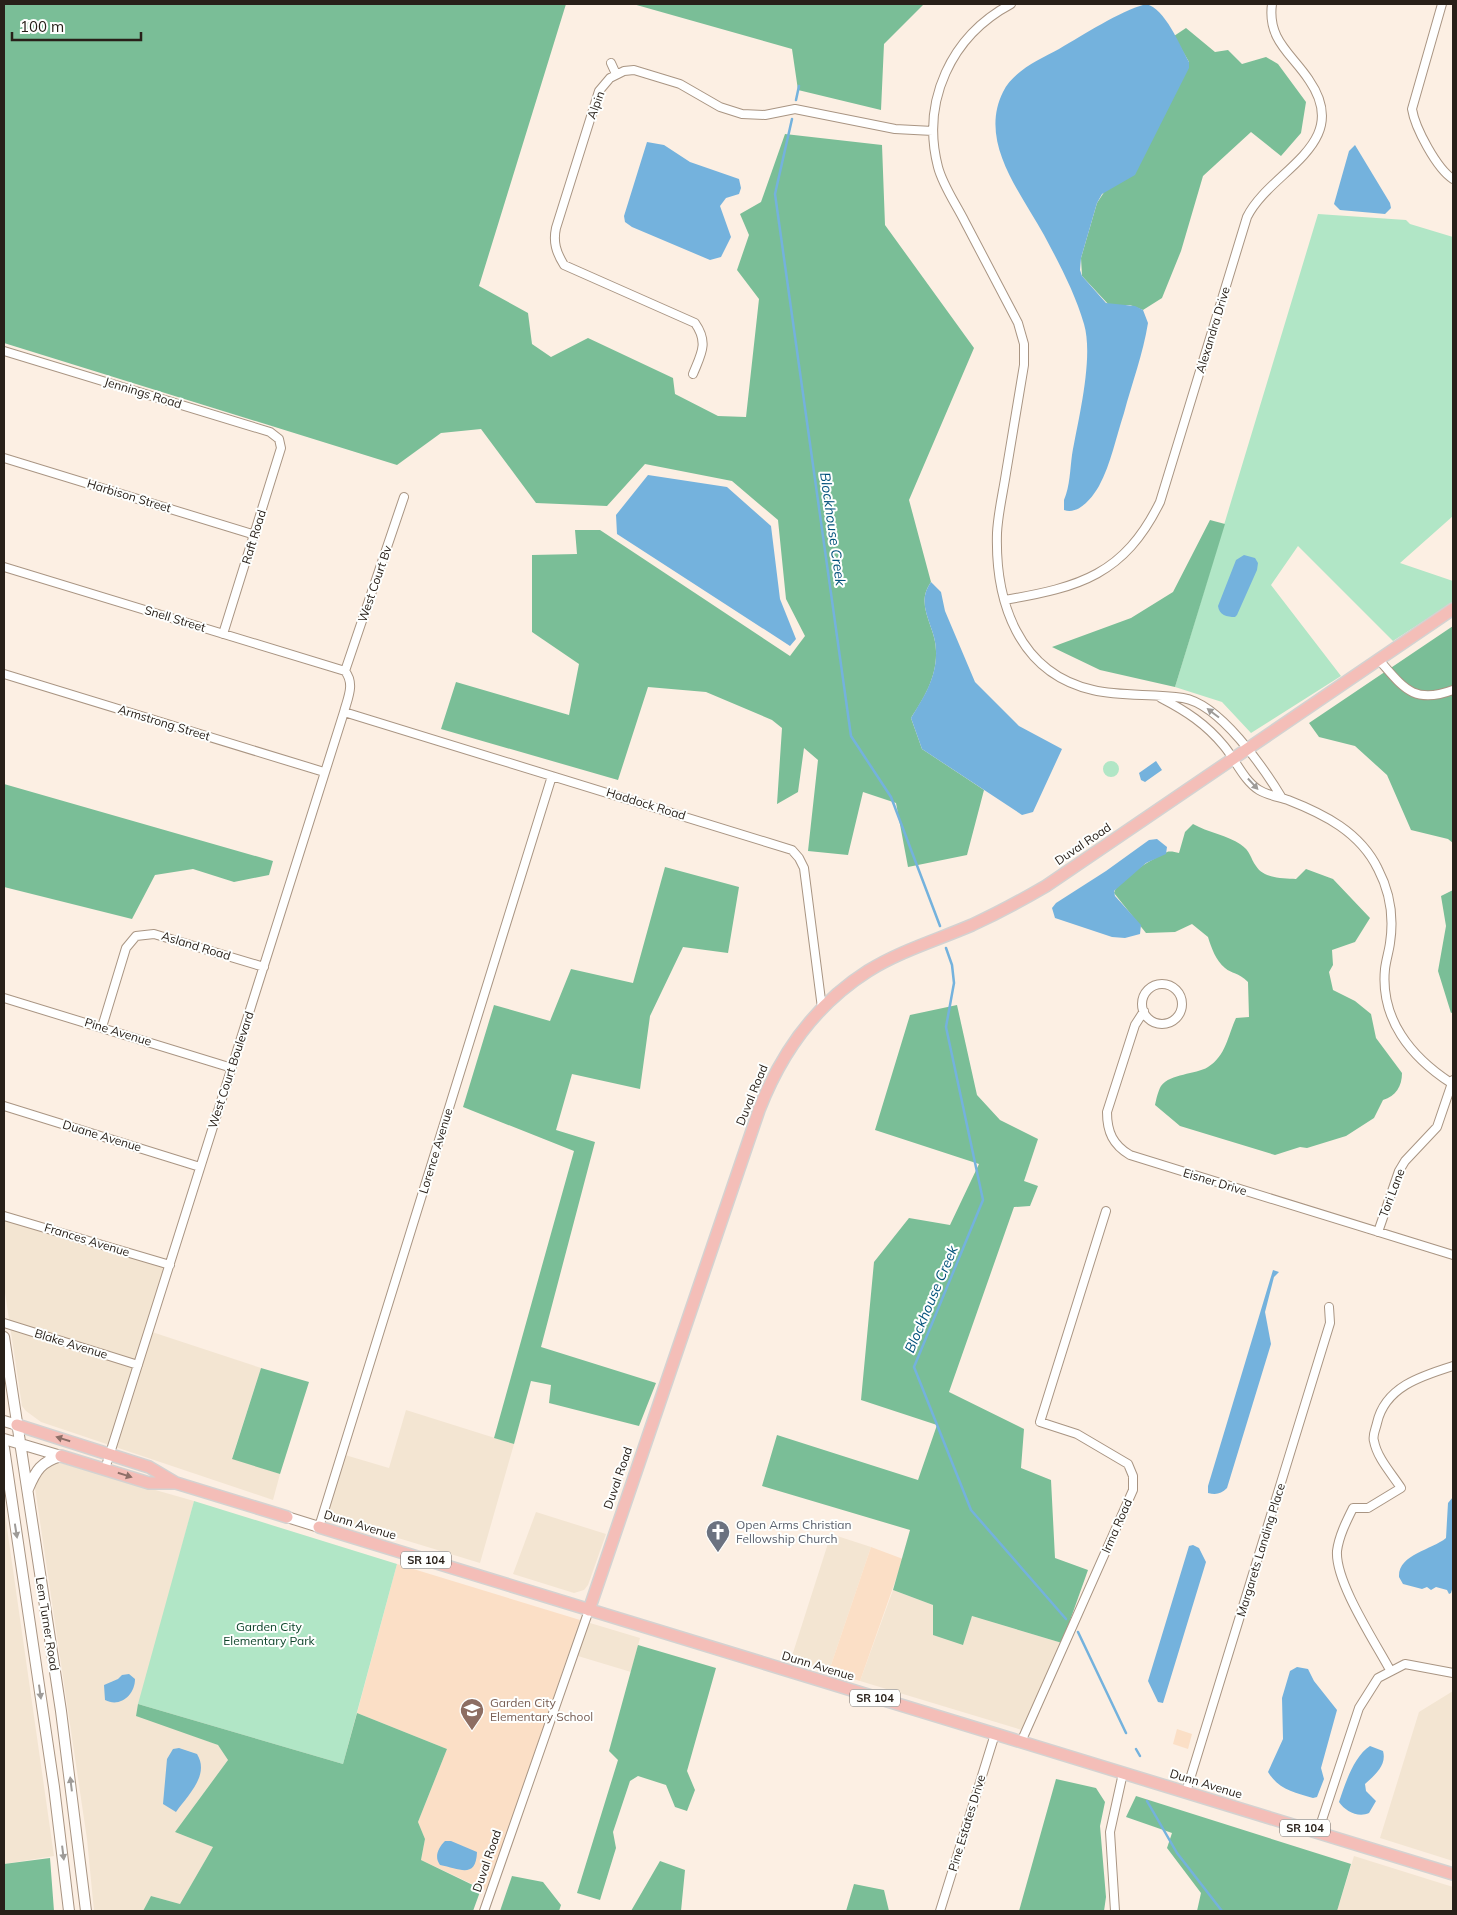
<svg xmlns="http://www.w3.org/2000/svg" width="1457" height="1915" font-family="Mulish,sans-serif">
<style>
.commercial{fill:#f3e5d2}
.built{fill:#fbdfc6}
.green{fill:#b1e6c6}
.forest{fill:#7abe97}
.water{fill:#74b2dd}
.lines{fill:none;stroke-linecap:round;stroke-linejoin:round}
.stream{stroke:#74b2dd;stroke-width:2.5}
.street-casing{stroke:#a99583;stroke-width:10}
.secondary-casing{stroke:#a99583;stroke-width:12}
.primary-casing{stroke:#d4d2d1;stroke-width:14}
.street{stroke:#fff;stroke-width:8}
.secondary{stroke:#fff;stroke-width:10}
.primary{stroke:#f4beb8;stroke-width:11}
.oneway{fill:#9e9b98}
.oneway2{fill:#8e6f68}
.labels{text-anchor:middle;stroke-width:4;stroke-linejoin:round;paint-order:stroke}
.shield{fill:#fefffe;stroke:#68635e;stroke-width:1}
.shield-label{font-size:11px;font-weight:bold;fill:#282019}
.street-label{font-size:12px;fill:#282019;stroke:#fefffe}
.worship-label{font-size:12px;fill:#5b616d;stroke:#fefffe;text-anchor:start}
.park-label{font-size:12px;fill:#0c4329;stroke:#fefffe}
.education-label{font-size:12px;fill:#785e54;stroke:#fefffe;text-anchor:start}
.water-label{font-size:14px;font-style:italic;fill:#02527b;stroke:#fefffe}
</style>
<rect width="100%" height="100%" fill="#fcefe3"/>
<path class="commercial" d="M4 1211 174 1262 152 1332 261 1368 232 1458 280 1474 273 1500 41 1422 26 1411 22 1406 4 1286Z
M406 1410 514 1444 480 1563 326 1516 345 1455 389 1468Z
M57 1462 194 1501 137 1715 218 1745 228 1760 175 1832 213 1847 180 1904 151 1896 143 1911H94L87 1839 35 1488V1481L45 1467Z
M4 1507 54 1856 4 1864Z
M536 1512 606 1534 588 1585 584 1590 574 1593 513 1574Z
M831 1534 871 1547 829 1671 791 1659Z
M893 1590 933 1605 962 1645 972 1616 1062 1643 1022 1730 860 1681Z
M580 1620 640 1638 631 1672 568 1653Z
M1453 1691V1861L1380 1838 1419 1712Z
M1354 1856 1453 1887V1911H1337Z"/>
<path class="built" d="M871 1547 903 1559 860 1681 829 1671Z
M397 1564 580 1620 487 1891 421 1860 425 1839 418 1822 447 1749 357 1713Z
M1177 1729 1192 1734 1188 1749 1173 1744Z"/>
<path class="green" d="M1318 214 1406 220 1410 224 1453 237V516L1400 563 1453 581V602L1393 641 1298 546 1271 585 1341 676 1251 733 1222 702 1175 687Z
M1103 769a8 8 0 1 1 16 0a8 8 0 1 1-16 0Z
M194 1501 397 1564 343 1764 138 1704Z"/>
<path class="forest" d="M4 4H566L479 286 528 313 532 344 551 357 588 338 673 378 675 394 718 416 746 417 759 299 737 270 749 235 740 214 761 202 785 134 882 145 885 225 974 348 909 500 931 582C914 606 936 626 936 651 937 677 924 698 911 718L922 749 984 790 967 855 908 867 896 803 863 792 848 855 808 851 818 760 804 748 798 792 777 804 782 728 772 720 706 692 648 687 618 780 441 729 456 682 569 715 579 664 532 632V555L577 554 575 530H600L790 656 805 636 786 599 778 520 732 481 645 464 607 506 536 503 481 429 441 433 397 465 4 343Z
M633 4H924L884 44 881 110 798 90 792 49Z
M1186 28 1215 52 1228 50 1242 64 1266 57 1278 64 1306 102 1301 133 1281 156 1251 132 1203 176 1181 251 1162 298 1143 310 1130 305H1109L1082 276 1081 258 1097 203 1189 62 1174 36Z
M1210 520 1225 524 1175 687 1100 670 1052 647 1131 618 1173 592Z
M1453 626V843L1448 839 1411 830 1387 775 1355 746 1319 737 1309 723Z
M4 784 273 861 269 875 234 882 193 869 155 875 132 919 4 887Z
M1193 824C1207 832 1229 836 1240 844 1251 851 1250 858 1256 866 1264 879 1283 878 1296 879L1306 869 1333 879 1370 918 1355 942 1332 950 1333 965 1329 972 1333 990 1355 1001 1371 1014 1376 1038 1402 1073C1402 1086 1396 1096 1383 1100L1374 1118 1346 1136 1307 1148 1300 1147 1275 1155 1180 1126 1155 1105C1156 1100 1158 1091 1161 1086 1171 1073 1195 1075 1208 1067 1226 1056 1228 1035 1236 1018L1249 1017 1248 982C1238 972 1232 974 1225 968 1216 961 1211 947 1208 937L1192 924 1175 932 1146 933 1114 893C1118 878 1153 859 1167 852 1170 851 1175 852 1179 853L1185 832Z
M665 867 739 887 728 953 683 947 650 1016 640 1089 572 1074 556 1130 595 1142 541 1347 656 1383 639 1426 549 1403 551 1385 531 1381 514 1444 494 1438 574 1151 463 1107 494 1005 550 1021 571 969 633 983Z
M1453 890V1012L1451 1013 1438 971 1446 926 1441 896Z
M957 1005 977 1095 1000 1120 1038 1139 1024 1181 1038 1186 1030 1206 1014 1207 949 1392 1024 1429 1021 1468 1051 1480 1055 1558 1088 1570 1062 1643 972 1616 963 1645 933 1635V1605L893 1590 910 1530 762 1486 777 1435 918 1480 937 1425 861 1400 874 1262 909 1218 950 1225 979 1164 875 1130 910 1015Z
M261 1368 309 1382 280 1474 232 1459Z
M638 1645 716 1668 687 1771 695 1790 687 1811 675 1807 666 1785 638 1776 630 1781 613 1832 616 1848 600 1900 577 1893 618 1760 609 1751Z
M138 1704 343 1764 357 1713 447 1749 418 1822 425 1839 421 1860 481 1889 473 1911H143L151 1896 180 1904 213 1847 175 1832 228 1760 218 1745 136 1716Z
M1056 1779 1096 1788 1105 1802 1100 1826 1106 1897 1104 1911H1019Z
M1136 1796 1351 1864 1337 1911H1197L1201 1893 1167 1848 1172 1833 1126 1817Z
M50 1858 54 1911H4V1864Z
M660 1861 685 1870 681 1911H631Z
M512 1876 543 1882 561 1905 559 1911H500Z
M854 1884 884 1890 889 1911H846Z"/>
<path class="water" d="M1146 4C1165 8 1180 46 1189 62V68L1135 175 1102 194 1097 203 1081 258 1080 270 1082 276 1106 303 1135 306 1143 310 1148 323C1143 354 1132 383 1124 413 1116 437 1111 464 1099 486 1092 498 1079 515 1064 510V500C1070 486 1070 469 1072 455 1078 420 1094 358 1084 324 1075 293 1059 263 1044 235 1021 193 978 142 1003 92 1013 71 1040 59 1059 49 1085 34 1118 12 1146 4Z
M647 142 664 145 690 162 739 179 741 188 739 194 726 198 720 206 731 237 721 257 710 260 632 227 625 222 624 216Z
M1355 145 1390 203 1391 208 1385 214 1340 210 1334 204 1349 151Z
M648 475 727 487 771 526 780 599 796 639 790 646 617 534 616 515Z
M1244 555 1255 558 1258 563 1257 570 1237 615 1235 617C1227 617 1219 615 1218 606L1236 560Z
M931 582 941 592 945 611 975 682 1019 726 1062 749 1033 812 1022 815 922 749 911 718C924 697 937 677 936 651 936 626 914 606 931 582Z
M1156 761 1162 770 1145 782 1141 780 1139 773Z
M1157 839 1167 847 1166 854 1146 863 1114 891 1115 896 1141 925 1140 934 1125 938 1112 937 1055 918 1052 908 1056 903 1106 871 1149 840Z
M1273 1270 1279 1272 1274 1277 1265 1312 1271 1344 1227 1488C1221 1494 1216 1495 1208 1493V1486Z
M1453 1497V1586L1451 1593 1449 1594 1447 1590 1436 1587 1431 1590 1427 1587 1422 1589 1403 1584 1399 1577C1398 1554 1432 1550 1446 1538L1448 1503Z
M1193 1545 1199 1548 1206 1562 1163 1703 1158 1702 1148 1681 1189 1546Z
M1297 1667 1308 1669 1314 1681 1337 1710 1321 1768 1324 1779 1317 1797 1313 1798C1294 1792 1279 1790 1268 1772L1283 1739 1282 1698 1290 1671Z
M129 1674 135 1679C135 1695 120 1708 105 1700L104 1685 118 1679 122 1675Z
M1370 1746 1383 1751C1387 1765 1375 1775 1365 1784L1366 1791 1376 1801 1369 1813C1358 1818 1345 1811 1339 1802 1345 1784 1354 1756 1370 1746Z
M179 1748 197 1754C210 1775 188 1795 176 1812L163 1804 167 1759 173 1749Z
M445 1841H451L477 1852C476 1879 460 1869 440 1865 434 1857 438 1848 445 1841Z"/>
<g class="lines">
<path class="stream" d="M796 100 799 86
M792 119 775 194 851 736 891 797 940 926
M946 948 952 965 954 983 946 1027 983 1200 914 1367 971 1510 1066 1619
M1078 1632 1126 1733
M1136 1749 1140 1756
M1147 1801 1177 1853 1222 1911"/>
<g class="street-casing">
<path id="street" d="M1011 4C951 36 921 101 938 167 943 186 956 204 965 222 983 256 1000 289 1018 323L1024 344V365C1018 401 1012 437 1006 473 1003 493 998 513 997 533 995 601 1018 673 1093 690 1122 697 1153 693 1183 698 1220 704 1263 767 1282 798
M1442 4 1412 109C1415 128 1437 169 1453 179
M611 63 616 74
M4 351 270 432 279 439 281 448 223 634
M693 374C701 354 709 343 695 323L564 265C556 252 553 242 556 228L599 91 610 78 624 71 634 70 680 84 720 107 742 114 765 115 795 109 895 129 933 131
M4 458 255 535
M4 567 345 671
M1005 600C1080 587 1124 575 1160 502L1247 217C1270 170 1354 145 1309 80 1292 54 1267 40 1272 4
M1379 660C1403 687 1413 705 1453 690
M345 671 404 497
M4 674 324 772
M1161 698C1186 711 1206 724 1224 746 1235 759 1244 781 1259 790 1267 795 1279 797 1288 800 1324 814 1360 832 1378 869 1390 892 1394 917 1390 943 1389 951 1386 960 1385 969 1380 1019 1411 1057 1451 1083
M344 712 792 850 799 858 804 868 822 1008
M1142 1004a20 20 0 1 1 40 0a20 20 0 1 1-40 0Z
M4 998 232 1068
M1144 1011 1135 1025 1107 1112C1107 1132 1113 1145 1130 1155L1453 1255
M102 1027 126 948 136 936 154 934 264 967
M4 1106 200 1167
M4 1216 170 1265
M1378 1232 1399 1171 1405 1161 1437 1127 1453 1080
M4 1323 138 1365
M105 1469 344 712C348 697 355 684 345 671
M319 1527 552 776
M1390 1670C1375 1642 1335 1582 1337 1551 1339 1536 1346 1522 1353 1508H1368L1401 1488C1392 1474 1377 1458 1374 1441 1372 1436 1376 1428 1377 1423 1385 1387 1421 1376 1453 1366
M1021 1742 1133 1490V1476L1128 1464 1077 1434 1040 1422 1106 1211
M1186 1792 1330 1323 1329 1307
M1318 1832 1359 1708 1378 1678 1405 1664 1453 1673
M484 1911 589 1610
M940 1911 995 1734
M1115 1911 1110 1832 1123 1773"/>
</g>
<g class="secondary-casing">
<path id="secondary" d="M4 1337 61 1711 86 1911
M4 1421 17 1425
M4 1439 61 1456
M4 1448 54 1787 69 1911
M28 1489C36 1470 41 1462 61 1456
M287 1517 319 1527"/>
</g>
<g class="primary-casing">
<path id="primary" d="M17 1425 149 1467 176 1483 287 1517
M61 1456 149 1483H176
M319 1527 1453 1874
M589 1610 759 1110C781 1053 816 1004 868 971 900 951 937 940 972 925 998 913 1022 900 1046 886L1453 609"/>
</g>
<use href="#street" class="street"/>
<use href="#secondary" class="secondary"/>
<use href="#primary" class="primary"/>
</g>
<defs><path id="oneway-solid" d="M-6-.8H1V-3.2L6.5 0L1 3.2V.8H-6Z" transform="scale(1.25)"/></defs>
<g class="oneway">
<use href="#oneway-solid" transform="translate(1213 713) rotate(-143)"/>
<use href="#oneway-solid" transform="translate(1253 784) rotate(47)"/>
<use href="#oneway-solid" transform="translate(16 1531) rotate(81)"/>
<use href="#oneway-solid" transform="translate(40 1692) rotate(82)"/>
<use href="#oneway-solid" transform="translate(71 1784) rotate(-97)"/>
<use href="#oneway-solid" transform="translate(63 1853) rotate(83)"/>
</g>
<g class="oneway2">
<use href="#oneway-solid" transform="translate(63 1439) rotate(-163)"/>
<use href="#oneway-solid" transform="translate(125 1475) rotate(17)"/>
</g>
<defs>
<g id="church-pin" transform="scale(1.25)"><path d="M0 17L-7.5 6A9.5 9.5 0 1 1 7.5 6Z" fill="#6b7280" stroke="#fefffe"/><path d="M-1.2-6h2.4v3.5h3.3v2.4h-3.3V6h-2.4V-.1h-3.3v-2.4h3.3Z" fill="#fff"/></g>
<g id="school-pin" transform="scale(1.25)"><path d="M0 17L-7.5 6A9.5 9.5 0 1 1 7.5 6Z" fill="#8d6e63" stroke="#fefffe"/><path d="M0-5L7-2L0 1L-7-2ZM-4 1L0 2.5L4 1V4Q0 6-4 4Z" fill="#fff"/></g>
</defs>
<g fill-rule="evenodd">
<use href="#church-pin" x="718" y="1532"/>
<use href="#school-pin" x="472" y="1710"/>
</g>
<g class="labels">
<g class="shield">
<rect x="401" y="1551.5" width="50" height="17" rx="4"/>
<rect x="850" y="1689.5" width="50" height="17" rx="4"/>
<rect x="1280" y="1819.5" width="50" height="17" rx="4"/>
</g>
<g class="shield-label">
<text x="426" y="1564">SR 104</text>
<text x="875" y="1702">SR 104</text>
<text x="1305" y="1832">SR 104</text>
</g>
<g class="street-label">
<text transform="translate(596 105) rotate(-70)" y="4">Alpin</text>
<text transform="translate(1213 330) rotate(-73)" y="4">Alexandra Drive</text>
<text transform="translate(143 393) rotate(17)" y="4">Jennings Road</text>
<text transform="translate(129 496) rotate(17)" y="4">Harbison Street</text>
<text transform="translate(254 537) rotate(-73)" y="4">Raft Road</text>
<text transform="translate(375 584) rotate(-71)" y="4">West Court Bv</text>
<text transform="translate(175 619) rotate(17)" y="4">Snell Street</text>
<text transform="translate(164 723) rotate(17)" y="4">Armstrong Street</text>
<text transform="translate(646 804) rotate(17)" y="4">Haddock Road</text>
<text transform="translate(1083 844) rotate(-34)" y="4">Duval Road</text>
<text transform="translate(196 946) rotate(17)" y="4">Asland Road</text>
<text transform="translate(118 1032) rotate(17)" y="4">Pine Avenue</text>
<text transform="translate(231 1070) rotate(-72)" y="4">West Court Boulevard</text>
<text transform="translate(752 1095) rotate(-68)" y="4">Duval Road</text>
<text transform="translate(102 1136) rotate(17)" y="4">Duane Avenue</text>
<text transform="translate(436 1151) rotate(-73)" y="4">Lorence Avenue</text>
<text transform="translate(1215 1182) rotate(17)" y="4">Eisner Drive</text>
<text transform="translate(1392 1193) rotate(-69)" y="4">Tori Lane</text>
<text transform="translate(87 1240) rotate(17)" y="4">Frances Avenue</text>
<text transform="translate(71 1344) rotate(17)" y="4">Blake Avenue</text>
<text transform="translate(618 1478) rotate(-71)" y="4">Duval Road</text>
<text transform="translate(360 1525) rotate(17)" y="4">Dunn Avenue</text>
<text transform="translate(1117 1526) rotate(-66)" y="4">Irma Road</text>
<text transform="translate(1261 1550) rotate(-73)" y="4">Margarets Landing Place</text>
<text transform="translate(47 1624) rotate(81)" y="4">Lem Turner Road</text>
<text transform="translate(818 1666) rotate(17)" y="4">Dunn Avenue</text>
<text transform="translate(1206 1784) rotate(17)" y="4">Dunn Avenue</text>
<text transform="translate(967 1823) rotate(-73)" y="4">Pine Estates Drive</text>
<text transform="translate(487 1861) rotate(-71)" y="4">Duval Road</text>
</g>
<g class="worship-label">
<text x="736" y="1529">Open Arms Christian<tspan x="736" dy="14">Fellowship Church</tspan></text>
</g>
<g class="park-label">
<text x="269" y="1631">Garden City<tspan x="269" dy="14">Elementary Park</tspan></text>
</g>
<g class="education-label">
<text x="490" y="1707">Garden City<tspan x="490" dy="14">Elementary School</tspan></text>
</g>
<g class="water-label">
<text transform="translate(833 529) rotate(82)" y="5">Blockhouse Creek</text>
<text transform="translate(931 1299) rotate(-67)" y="5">Blockhouse Creek</text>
</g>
</g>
<rect width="1457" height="1915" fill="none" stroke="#282019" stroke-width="10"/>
<path d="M12 32v8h129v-8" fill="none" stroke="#282019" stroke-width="2.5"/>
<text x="20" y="32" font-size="15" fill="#282019" stroke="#fefffe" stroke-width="4" paint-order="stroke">100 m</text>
</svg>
